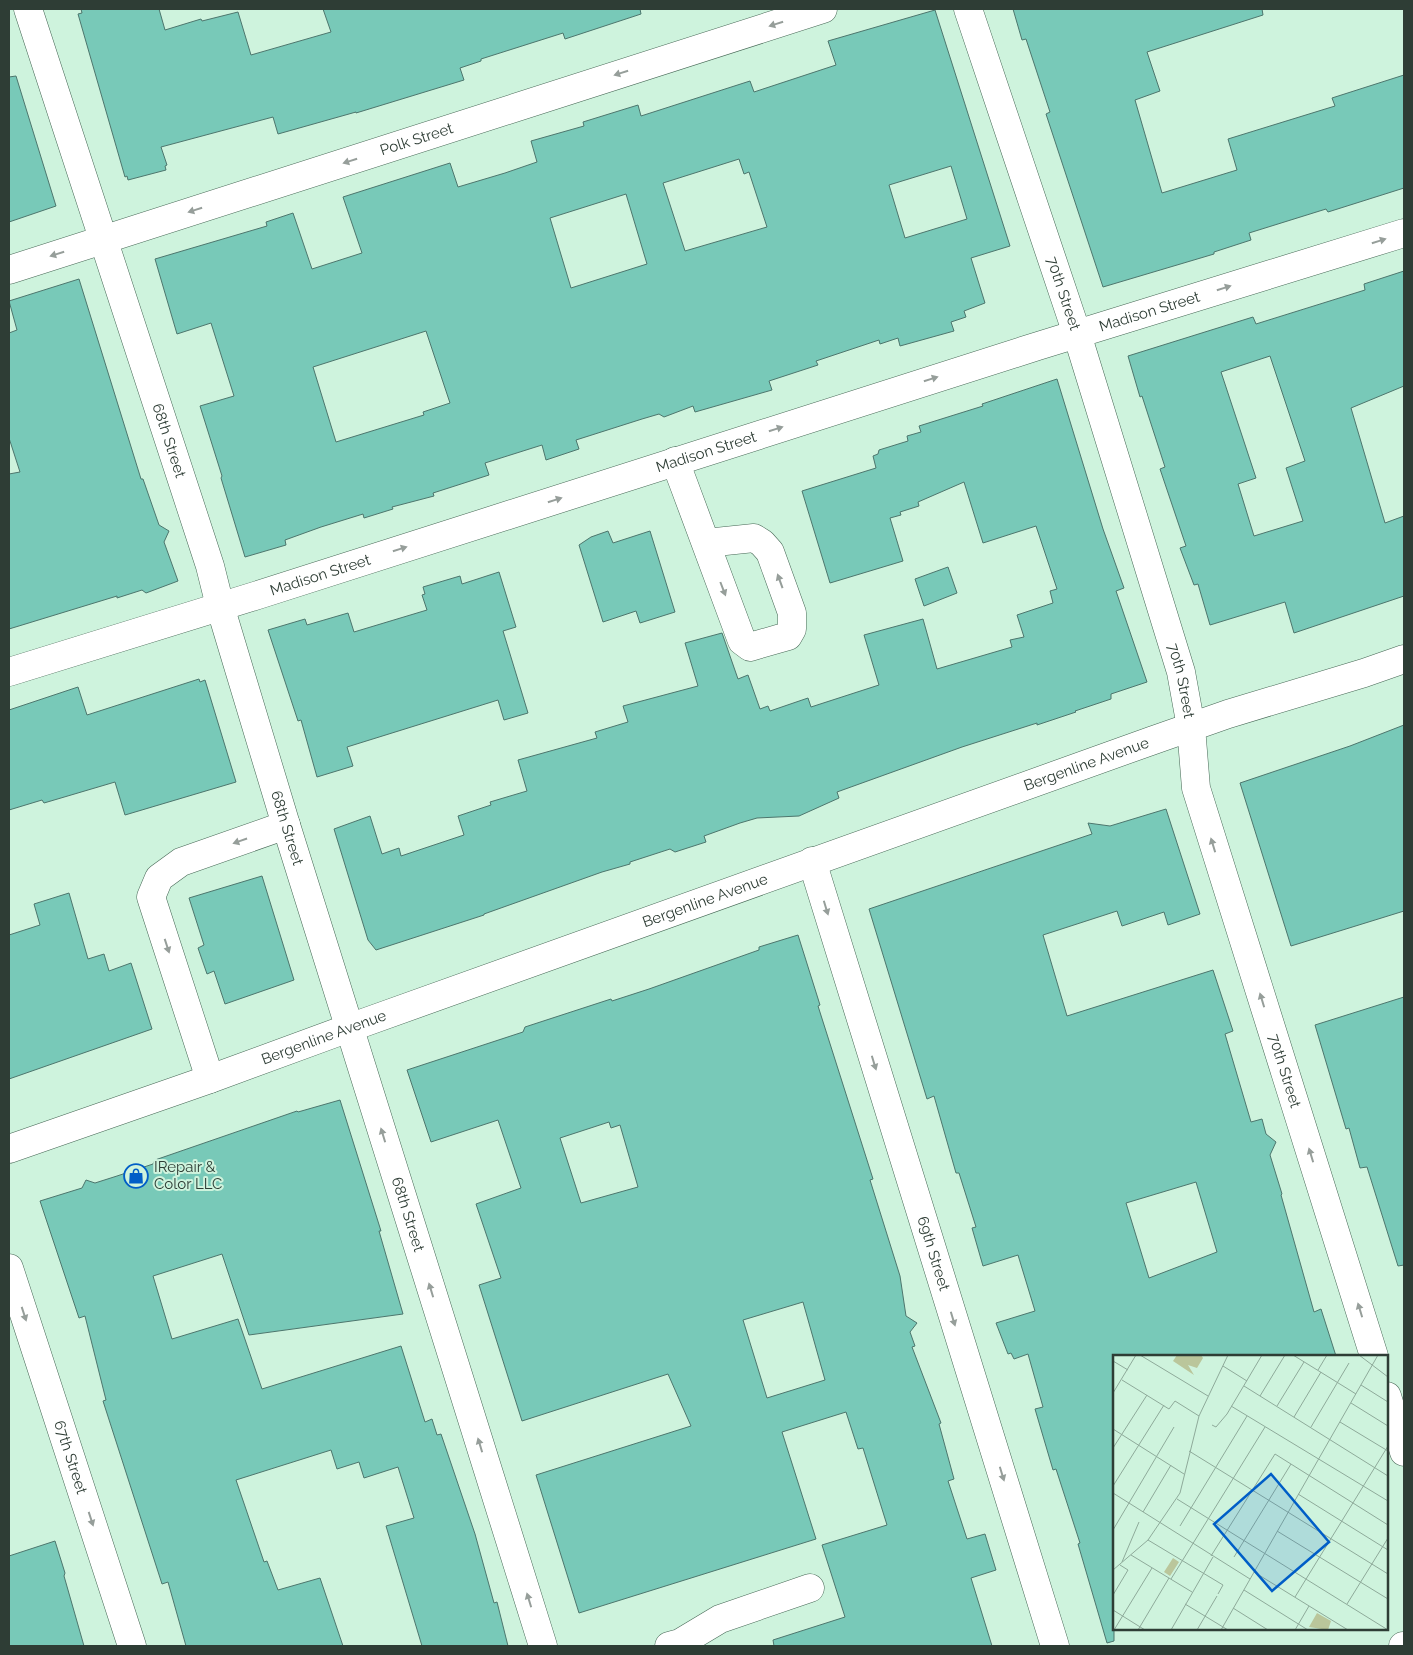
<svg xmlns="http://www.w3.org/2000/svg" width="1413" height="1655" font-family="Raleway,sans-serif">
<style>
.building{fill:#78c9b8;stroke:#4d766d;fill-rule:evenodd}
.lines{fill:none;stroke-linecap:round;stroke-linejoin:round}
.minor-casing{stroke:#466755;stroke-width:29}
.minor{stroke:#fff;stroke-width:28}
.oneway{fill:#969e9a}
.labels{text-anchor:middle;stroke-width:4;stroke-linejoin:round;paint-order:stroke}
.street-label{font-size:15px;fill:#2e3d35;stroke:#cef3dd}
.poi-label{font-size:15px;fill:#2e3d35;stroke:#cef3dd;text-anchor:start}
.inset-road{fill:none;stroke:#8eaa9a;stroke-width:1}
.view{fill:#005ec7;fill-opacity:0.15;stroke:#005ec7;stroke-width:2.5}
.inset-edge{fill:none;stroke:#2e3d35;stroke-width:2.5}
</style>
<rect width="100%" height="100%" fill="#cef3dd"/>
<path class="building" d="M81 9H159L165 30 201 19 202 21 238 12 251 55 331 32 323 9H640L641 14 565 39 563 33 481 59V61L460 68 464 80 356 113V112L278 134 273 117 161 147 167 165 165 166 166 170 128 180 127 176 125 177 78 14 82 13Z
M1013 9H1262L1263 15 1147 52 1160 91 1135 100 1162 193 1237 170 1228 139 1335 106 1332 98 1404 75V188L1328 212 1326 209 1249 233 1251 240 1214 252V254L1103 287 1046 114 1050 112 1026 39 1022 40Z
M935 10 1010 246 971 258 985 303 964 311 966 317 951 322 954 331 900 346 898 338 880 344 879 340 816 361 818 365 769 381 772 390 695 412 693 406 664 417 659 414 642 419 576 440 579 449 546 460 542 445 485 463 489 475 433 493 434 496 392 507 393 509 364 518 363 514 321 527 285 540 286 545 245 557 221 478 222 476 200 406 234 396 211 323 177 334 155 259 267 226 266 222 293 213 312 269 362 253 343 197 450 163 458 187 505 173 537 162 531 141 584 126 583 122 638 105 641 116 750 81 754 92 836 65 828 41ZM739 159 744 174 749 172 767 227 685 251 663 183ZM951 166 967 219 905 238 889 185ZM626 194 647 264 571 288 550 218ZM426 331 450 403 423 412 424 415 336 442 313 367Z
M16 76 56 206 9 222V77Z
M1404 271V386L1351 408 1385 523 1404 516V596L1294 633 1285 602 1210 625 1198 584 1194 585 1180 548 1186 546 1160 469 1165 467 1142 396 1140 397 1128 356 1253 317 1256 324 1365 290 1364 284ZM1270 356 1305 461 1286 468 1303 521 1254 536 1238 484 1256 478 1221 372Z
M79 279 141 479H143L159 525 169 531 164 542 178 581 146 593 142 590 117 598V596L9 629V474L20 472 9 438V333L17 330 9 301Z
M1057 379 1103 529 1124 588 1116 591 1147 682 1111 694V699L1075 711 1076 712 1037 725V723L962 747 837 792 839 798 799 816 757 818 740 823 704 836 706 842 675 852 670 849 630 862V864L602 872 484 914V915L376 950 368 940 334 829 370 816 382 854 399 848 401 856 464 835 458 816 491 805 490 802 527 791 518 760 597 738 595 732 628 722 623 706 698 686 685 643 722 633 738 679 748 675 760 709 768 706 770 711 808 698 811 707 879 685 864 635 923 619 937 669 1012 647 1010 640 1024 637 1017 615 1053 603 1050 591 1057 589 1036 526 983 543 964 482 918 502 919 506 900 512 901 515 890 518 903 561 830 583 802 491 876 468 873 456 878 454 879 450 908 441 907 436 921 432 919 426 983 406 982 404Z
M608 531 613 543 650 531 675 612 640 623 636 611 603 622 579 545 591 537Z
M948 567 957 593 924 606 915 579Z
M499 572 516 627 503 631 528 713 504 720 498 700 347 747 353 766 317 777 301 720 298 721 268 630 305 619 307 625 348 613 354 632 427 610 422 595 425 594 423 587 460 576 462 584Z
M199 679 200 682 205 680 236 782 125 815 115 782 44 803 42 800 9 810V710L78 687 87 715Z
M1404 725V911L1291 946 1240 783 1350 746Z
M1166 809 1200 914 1168 925 1164 912 1122 926 1117 911 1043 935 1067 1016 1213 970 1233 1031 1225 1034 1251 1122 1262 1119 1266 1134 1276 1142 1270 1155 1282 1194 1281 1195 1314 1312 1321 1309 1336 1356H1114V1641L1107 1643 1078 1544 1080 1543 1056 1469 1053 1470 1035 1409 1043 1407 1028 1354 1014 1359 1011 1353 1008 1354 996 1323 1035 1311 1018 1255 983 1266 972 1228 976 1227 959 1173H956L934 1096 927 1099 869 909 1092 834 1088 823 1110 826ZM1196 1182 1217 1252 1149 1278 1126 1203Z
M262 876 294 980 225 1004 214 971 207 974 198 948 204 945 189 898Z
M69 893 88 959 104 954 109 971 131 963 152 1029 9 1079V935L40 925 34 904Z
M798 935 820 1005 818 1006 873 1179 870 1180 900 1276 906 1316 917 1323 910 1332 915 1346 912 1347 941 1423 939 1424 954 1479 948 1481 967 1539 985 1534 996 1570 971 1578 992 1646H774L773 1640 845 1617 822 1545 887 1525 863 1448 858 1449 846 1412 782 1432 816 1539 579 1613 536 1475 691 1426 668 1374 522 1421 479 1285 501 1278 476 1204 521 1188 498 1120 431 1142 407 1070 523 1032 525 1027 611 999 612 1001 649 989 759 950V947ZM609 1122 611 1128 620 1125 638 1187 581 1203 560 1138ZM803 1302 825 1380 767 1398 743 1320Z
M1404 997V1265L1398 1266 1367 1167 1360 1168 1349 1128 1346 1129 1315 1025Z
M340 1100 381 1231H379L403 1314 249 1335 222 1254 153 1276 172 1339 238 1319 262 1389 401 1346 425 1422 432 1419 437 1435 441 1434 475 1534 494 1603 497 1602 508 1646H422L386 1526 414 1518 398 1467 364 1478 359 1462 337 1469 331 1450 236 1480 264 1562 267 1561 278 1590 320 1578 343 1646H186L168 1582 162 1584 103 1401 106 1400 85 1316 79 1318 40 1201 82 1188 86 1180 95 1183 117 1176 153 1164 155 1160 297 1111 298 1112Z
M55 1541 65 1573 64 1576 84 1646H9V1556Z"/>
<g class="lines">
<g class="minor-casing">
<g id="minor">
<path id="s1" d="M28 9 210 566 220 606 286 825 543 1646"/>
<path id="s2" d="M968 9 1077 334 1181 672 1191 727 1196 788 1374 1356"/>
<path id="s3" d="M9 270 823 9"/>
<path d="M675 461 684 485 742 641 750 647 788 636 792 629V613L770 552 762 543 754 538 706 543"/>
<path id="s4" d="M9 672 258 595 1038 346 1404 233"/>
<path id="s5" d="M812 861 1055 1646"/>
<path d="M210 1079 151 897 159 878 181 862 286 825"/>
<path id="s6" d="M9 1149 210 1079 349 1028 1151 741 1228 714 1364 673 1404 659"/>
<path id="s7" d="M9 1268 132 1646"/>
<path d="M1387 1396 1404 1452"/>
<path d="M669 1646 680 1643 720 1619 810 1588"/>
<path d="M1403 1646H1404"/>
</g>
</g>
<use href="#minor" class="minor"/>
</g>
<defs><path id="oneway-solid" d="M-6-.8H1V-3.2L6.5 0L1 3.2V.8H-6Z" transform="scale(1.25)"/></defs>
<g class="oneway">
<use href="#oneway-solid" transform="translate(776 24) rotate(162)"/>
<use href="#oneway-solid" transform="translate(621 73) rotate(162)"/>
<use href="#oneway-solid" transform="translate(350 161) rotate(162)"/>
<use href="#oneway-solid" transform="translate(195 210) rotate(162)"/>
<use href="#oneway-solid" transform="translate(1379 241) rotate(-17)"/>
<use href="#oneway-solid" transform="translate(57 254) rotate(163)"/>
<use href="#oneway-solid" transform="translate(1224 288) rotate(-17)"/>
<use href="#oneway-solid" transform="translate(931 379) rotate(-18)"/>
<use href="#oneway-solid" transform="translate(776 429) rotate(-18)"/>
<use href="#oneway-solid" transform="translate(555 500) rotate(-18)"/>
<use href="#oneway-solid" transform="translate(400 549) rotate(-18)"/>
<use href="#oneway-solid" transform="translate(780 581) rotate(-110)"/>
<use href="#oneway-solid" transform="translate(723 589) rotate(69)"/>
<use href="#oneway-solid" transform="translate(240 841) rotate(161)"/>
<use href="#oneway-solid" transform="translate(1213 845) rotate(-107)"/>
<use href="#oneway-solid" transform="translate(826 908) rotate(73)"/>
<use href="#oneway-solid" transform="translate(167 946) rotate(72)"/>
<use href="#oneway-solid" transform="translate(1262 1000) rotate(-107)"/>
<use href="#oneway-solid" transform="translate(874 1063) rotate(73)"/>
<use href="#oneway-solid" transform="translate(383 1135) rotate(-107)"/>
<use href="#oneway-solid" transform="translate(1311 1155) rotate(-107)"/>
<use href="#oneway-solid" transform="translate(431 1290) rotate(-107)"/>
<use href="#oneway-solid" transform="translate(1360 1310) rotate(-107)"/>
<use href="#oneway-solid" transform="translate(24 1314) rotate(72)"/>
<use href="#oneway-solid" transform="translate(953 1319) rotate(73)"/>
<use href="#oneway-solid" transform="translate(480 1445) rotate(-107)"/>
<use href="#oneway-solid" transform="translate(1002 1474) rotate(73)"/>
<use href="#oneway-solid" transform="translate(91 1519) rotate(72)"/>
<use href="#oneway-solid" transform="translate(529 1600) rotate(-107)"/>
</g>
<defs>
<g id="shop-ring" transform="scale(1.25)"><circle r="9.5" fill="#cef3dd" stroke="#005ec7" stroke-width="1.5"/><path d="M-5-2.5h2.3a2.7 3.5 0 0 1 5.4 0H5L5.5 6h-11ZM-1.5-2.5h3a1.5 2.3 0 0 0-3 0Z" fill="#005ec7"/></g>
</defs>
<g fill-rule="evenodd">
<use href="#shop-ring" x="136" y="1176"/>
</g>
<g class="labels">
<g class="street-label">
<text dy="5" stroke="none"><textPath href="#s3" startOffset="428">Polk Street</textPath></text>
<text dy="5" stroke="none"><textPath href="#s2" startOffset="300">70th Street</textPath></text>
<text dy="5" stroke="none"><textPath href="#s4" startOffset="1196">Madison Street</textPath></text>
<text dy="5" stroke="none"><textPath href="#s1" startOffset="454">68th Street</textPath></text>
<text dy="5" stroke="none"><textPath href="#s4" startOffset="731">Madison Street</textPath></text>
<text dy="5" stroke="none"><textPath href="#s4" startOffset="326">Madison Street</textPath></text>
<text dy="5" stroke="none"><textPath href="#s2" startOffset="705">70th Street</textPath></text>
<text dy="5" stroke="none"><textPath href="#s6" startOffset="1144">Bergenline Avenue</textPath></text>
<text dy="5" stroke="none"><textPath href="#s1" startOffset="859">68th Street</textPath></text>
<text dy="5" stroke="none"><textPath href="#s6" startOffset="739">Bergenline Avenue</textPath></text>
<text dy="5" stroke="none"><textPath href="#s6" startOffset="334">Bergenline Avenue</textPath></text>
<text dy="5" stroke="none"><textPath href="#s2" startOffset="1110">70th Street</textPath></text>
<text dy="5" stroke="none"><textPath href="#s1" startOffset="1264">68th Street</textPath></text>
<text dy="5" stroke="none"><textPath href="#s5" startOffset="411">69th Street</textPath></text>
<text dy="5" stroke="none"><textPath href="#s7" startOffset="199">67th Street</textPath></text>
</g>
<g class="poi-label">
<text x="154" y="1172">IRepair &amp;<tspan x="154" dy="17">Color LLC</tspan></text>
</g>
</g>
<g transform="translate(1113 1355)">
<rect width="275" height="275" fill="#cef3dd"/>
<path d="M64 0H88L90 3 84 13 75 10 81 20 60 6ZM60 203 66 207 57 221 51 217ZM204 258 218 266 215 275 196 272Z" fill="#bac69b"/>
<path class="inset-road" d="M27 0 95 41M180 0 243 39M246 0 275 22M0 6 15 15M110 11 134 26M205 15 214 0M9 25 56 54 62 46 86 61M248 30 275 47M131 31 275 121M0 38 23 0M147 41 172 0M238 48 275 71M118 51 275 146M164 51 191 7M181 62 208 17M227 67 275 96M99 70 103 72 114 59 149 0M198 72 236 8M0 74 71 119M0 93 34 40M76 96 275 219M0 131 51 50M0 138 137 224M185 139 275 195M64 144 275 275M30 157 58 110M67 171 134 61M0 175 61 72M164 176 275 244M35 185 110 230 105 239M18 200 79 237M98 201 162 99 275 170M121 202 178 109M9 207 26 167M0 215 35 185 67 138 86 61 115 0M141 217 235 275M58 224 152 72M131 235 195 275M0 240 15 215 7 210M182 242 275 91M72 249 115 275M234 249 275 183M120 253 155 275M0 255 32 275M1 275 39 213M25 275 56 223M58 275 100 202M84 275 104 241M108 275 265 0M182 275 196 251"/>
<path class="view" d="M158 119 216 187 159 236 101 169Z"/>
<rect width="275" height="275" class="inset-edge"/>
</g>
<rect width="1413" height="1655" fill="none" stroke="#2e3d35" stroke-width="20"/>
</svg>
